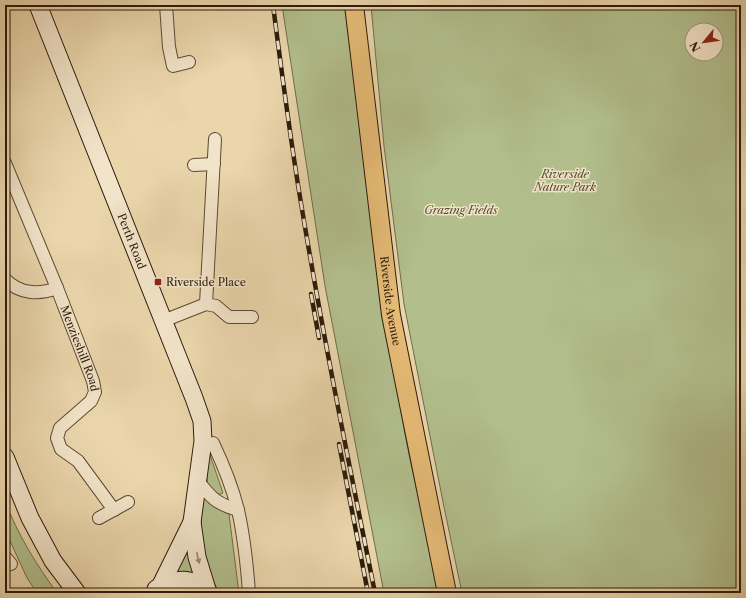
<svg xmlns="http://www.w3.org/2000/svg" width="746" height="598" font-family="'Libre Caslon Text',serif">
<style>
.green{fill:#b2bf8d;stroke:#6f6d4c;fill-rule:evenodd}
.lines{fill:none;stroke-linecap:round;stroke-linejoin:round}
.street-casing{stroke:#5c4a33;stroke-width:14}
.secondary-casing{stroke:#2c1b0b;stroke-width:19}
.primary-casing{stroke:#2c1b0b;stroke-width:20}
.street{stroke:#f2e4c9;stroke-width:12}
.secondary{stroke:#f2e4c9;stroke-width:17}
.primary{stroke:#e6bb76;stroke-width:18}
.rail-casing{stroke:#2c1b0b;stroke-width:4.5}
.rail{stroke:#f2e4c9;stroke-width:3;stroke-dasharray:9;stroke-linecap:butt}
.oneway{fill:#998a74}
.poi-dot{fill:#8f2418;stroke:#f2e4c9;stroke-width:1.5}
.labels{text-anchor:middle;stroke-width:3;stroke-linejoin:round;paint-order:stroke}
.park-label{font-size:11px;font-style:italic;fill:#544c32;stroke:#f2e4c9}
.street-label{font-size:11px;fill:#2c1b0b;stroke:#f2e4c9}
.poi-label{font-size:11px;fill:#2c1b0b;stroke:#f2e4c9;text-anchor:start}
</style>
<rect width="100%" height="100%" fill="#ebd6ac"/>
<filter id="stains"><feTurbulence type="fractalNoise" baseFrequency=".005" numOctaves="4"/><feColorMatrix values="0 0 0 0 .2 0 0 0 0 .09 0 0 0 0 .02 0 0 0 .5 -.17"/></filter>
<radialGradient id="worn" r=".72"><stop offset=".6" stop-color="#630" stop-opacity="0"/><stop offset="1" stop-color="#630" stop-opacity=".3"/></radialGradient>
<path class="green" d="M282 5H347C362 148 379 292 405 434 415 487 429 540 441 593H384L325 286Z
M371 5H741V593H462L444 507 404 304 384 146ZM692 30H716V54H692Z
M209 452 223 493 214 496C203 481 207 469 209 452Z
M203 497 229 514 239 593H219L206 565 200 534Z
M5 501C18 535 36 564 57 593H37L27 578 5 530Z
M189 544 195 575 172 573Z
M172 589H187L195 593H164Z"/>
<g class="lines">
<g class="street-casing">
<g id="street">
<path d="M166 5 169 47 173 66 189 62"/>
<path d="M215 139 206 304 216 306 229 317H252"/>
<path id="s1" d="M5 163 57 288 93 381 95 392 91 401 60 428 57 438 61 449 78 461 114 510"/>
<path d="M194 165 214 164"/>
<path d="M5 279C19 294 39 295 57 288"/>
<path d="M163 321 206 304"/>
<path d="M213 443C223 464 232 486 238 510 244 537 247 565 249 593"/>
<path d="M198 481C211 498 217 504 238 510"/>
<path d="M99 518 128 502"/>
<path d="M5 557 11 564"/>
</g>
</g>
<g class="secondary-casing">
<g id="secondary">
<path id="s2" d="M38 5 194 398 202 421 203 441 192 522 197 557 208 593"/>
<path d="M5 457 30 518 53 561 77 593"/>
<path d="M160 587 192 522"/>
<path d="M156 589C166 582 183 577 195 583 199 586 204 590 208 592"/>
</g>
</g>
<g class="primary-casing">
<g id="primary">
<path id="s3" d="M354 5 391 315 447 593"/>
</g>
</g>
<use href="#street" class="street"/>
<use href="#secondary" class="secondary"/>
<use href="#primary" class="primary"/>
<g class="rail-casing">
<path id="rail" d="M273 5C281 67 289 129 299 191 321 326 348 459 375 593
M311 294 319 338
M339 444 368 593"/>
</g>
<use href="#rail" class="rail"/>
</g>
<defs><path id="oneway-solid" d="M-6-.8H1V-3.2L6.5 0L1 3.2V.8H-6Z"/></defs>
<use class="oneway" href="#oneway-solid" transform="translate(198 558) rotate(77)"/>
<rect class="poi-dot" x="154" y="278" width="8" height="8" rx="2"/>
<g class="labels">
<g class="park-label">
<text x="565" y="178">Riverside<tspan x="565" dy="13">Nature Park</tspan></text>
<text x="461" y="214">Grazing Fields</text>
</g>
<g class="street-label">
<text dy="4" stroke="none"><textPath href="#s2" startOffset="254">Perth Road</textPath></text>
<text dy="4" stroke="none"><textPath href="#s3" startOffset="298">Riverside Avenue</textPath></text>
<text dy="4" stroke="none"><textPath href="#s1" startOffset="200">Menzieshill Road</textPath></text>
</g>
<g class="poi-label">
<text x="166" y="286">Riverside Place</text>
</g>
</g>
<rect width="746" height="598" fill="none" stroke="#ebd6ac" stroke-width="20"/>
<rect x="6" y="6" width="734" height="586" fill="none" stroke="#2c1b0b" stroke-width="2"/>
<rect x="10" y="10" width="726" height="578" fill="none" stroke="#2c1b0b"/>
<g transform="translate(704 42) rotate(241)"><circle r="19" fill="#f2e4c9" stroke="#a3947d"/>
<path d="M0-3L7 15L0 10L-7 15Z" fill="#8f2418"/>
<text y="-6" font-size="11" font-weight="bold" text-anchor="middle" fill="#2c1b0b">N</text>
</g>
<rect width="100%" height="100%" filter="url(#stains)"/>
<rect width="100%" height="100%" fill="url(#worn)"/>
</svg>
